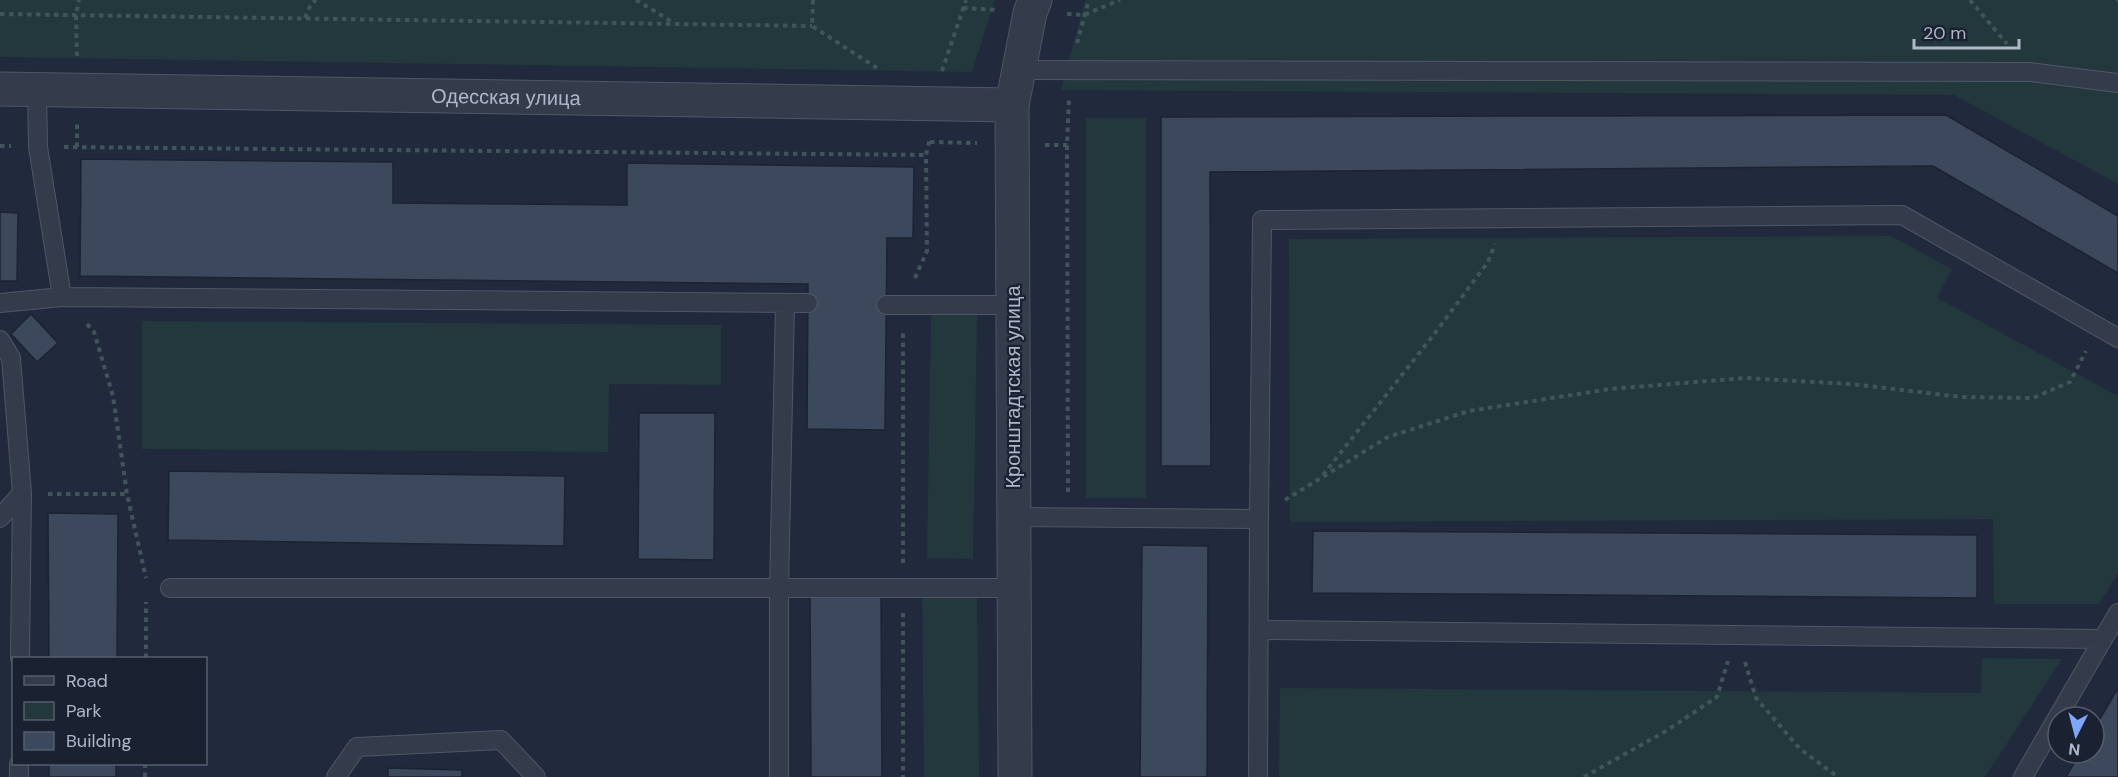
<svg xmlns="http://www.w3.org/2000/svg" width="2118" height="777" font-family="'DM Sans',sans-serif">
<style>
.green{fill:#22383d}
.building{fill:#3c485b;stroke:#1c2333;stroke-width:1.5}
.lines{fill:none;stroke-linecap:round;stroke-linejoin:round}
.service-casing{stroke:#4f5767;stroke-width:20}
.minor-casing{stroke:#4f5767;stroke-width:35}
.path{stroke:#40555a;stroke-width:4;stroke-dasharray:4.5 4.5;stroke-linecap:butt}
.service{stroke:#343c4c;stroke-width:18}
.minor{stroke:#343c4c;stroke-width:33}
.labels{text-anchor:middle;stroke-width:4.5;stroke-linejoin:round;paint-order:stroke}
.street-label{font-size:20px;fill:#afb7c8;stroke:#1a2131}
</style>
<rect width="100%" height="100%" fill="#202a3c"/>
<path class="green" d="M0 0H995L972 72 0 57Z
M1085 0H2118V184L1954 95 1061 90Z
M1086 118H1146V498H1086Z
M1891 236 1952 269 1937 298 2118 396V573L2099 604H1994L1993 519 1290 522 1289 239Z
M931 313 977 314 973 559 927 558Z
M142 321 721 325V385L609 384 608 452 142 449Z
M922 591H977L979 777H924Z
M1982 658 2062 659 1985 777H1279L1280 688 1981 693Z"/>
<path class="building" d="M1946 115 2118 216V273L1933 166 1210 172 1211 466H1161V117Z
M81 159 393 162V203L627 205V163L914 167 913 238H887L885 430 807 429 808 284 80 276Z
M0 212 18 213 17 281H0Z
M31 314 58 343 37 362 11 334Z
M639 413H715L714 560 638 559Z
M169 471 565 476 564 546 168 540Z
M48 513 118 514 117 658H49Z
M1313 531 1977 535V598L1312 593Z
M1142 545 1208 546 1207 777H1140Z
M881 596 882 777H811L810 597Z
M2118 688V777H2066L2080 753H2094V729Z
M49 764H116V777H49Z
M388 768 462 770V777H388Z"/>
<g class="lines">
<g class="service-casing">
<path id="service" d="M1019 70 2030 72 2118 83
M37 90 38 147 62 297
M0 303 62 297 808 303
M886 305H1012
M0 340 11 358 22 493 20 658
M1013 517 1259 519 1262 220 1902 215 2118 338
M0 518 22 493
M170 588H1014
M1259 630 2103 639
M19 777V764
M336 777 357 747 501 740 536 777
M779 777V589L785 304
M1258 777 1259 519
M2023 777 2118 613"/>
</g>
<g class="minor-casing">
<g id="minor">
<path id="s1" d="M0 89 1012 105"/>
<path d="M1015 777 1012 105 1030 13 1035 0"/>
</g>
</g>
<path class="path" d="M636 0 674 23
M813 0 812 26 877 68
M1970 0 2007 44
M2117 0 2118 1
M963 8 997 10
M0 14 812 26
M1067 14 1084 15 1120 0
M305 18 311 4 316 0
M1077 43 1089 0
M77 56 76 15 79 0
M942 71 966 0
M930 142 977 143
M1045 145H1067
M0 146H11
M64 147 926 155
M77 147V124
M915 278 927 251 926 155 930 138
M87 324 94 332 113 396 127 494 146 578
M1323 475 1435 333 1488 262 1495 244
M1068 492 1067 145 1069 98
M48 494H127
M1285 500 1388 437 1469 411 1610 389 1745 378 1851 384 1962 397 2033 398 2070 382 2086 351
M903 563V331
M903 613V777
M146 658V602
M1745 662 1756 698 1800 749 1838 777
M145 777V764
M1584 777 1666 731 1717 697 1728 661"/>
<use href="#service" class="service"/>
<use href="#minor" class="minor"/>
</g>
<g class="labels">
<g class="street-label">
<text dy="7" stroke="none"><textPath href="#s1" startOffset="506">Одесская улица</textPath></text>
<text transform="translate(1013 387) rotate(-90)" y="7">Кронштадтская улица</text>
</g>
</g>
<rect x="12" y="657" width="195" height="108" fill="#1a2131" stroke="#565d6d" stroke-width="1.5"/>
<rect x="24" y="676" width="30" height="9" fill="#343c4c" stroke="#565d6d" stroke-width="1.5"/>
<text x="66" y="687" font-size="18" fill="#afb7c8">Road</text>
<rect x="24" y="702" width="30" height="18" fill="#22383d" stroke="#565d6d" stroke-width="1.5"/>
<text x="66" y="717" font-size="18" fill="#afb7c8">Park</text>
<rect x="24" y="732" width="30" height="18" fill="#3c485b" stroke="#565d6d" stroke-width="1.5"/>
<text x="66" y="747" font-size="18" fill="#afb7c8">Building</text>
<g transform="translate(2076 735) rotate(186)"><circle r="28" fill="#1a2131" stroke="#565d6d" stroke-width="1.5"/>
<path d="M0-4.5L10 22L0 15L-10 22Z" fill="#7da6ff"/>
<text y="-9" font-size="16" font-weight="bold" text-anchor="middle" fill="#afb7c8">N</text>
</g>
<path d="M1914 39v9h105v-9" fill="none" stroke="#afb7c8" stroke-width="3"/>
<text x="1923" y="39" font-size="18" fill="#afb7c8" stroke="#1a2131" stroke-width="4.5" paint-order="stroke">20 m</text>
</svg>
